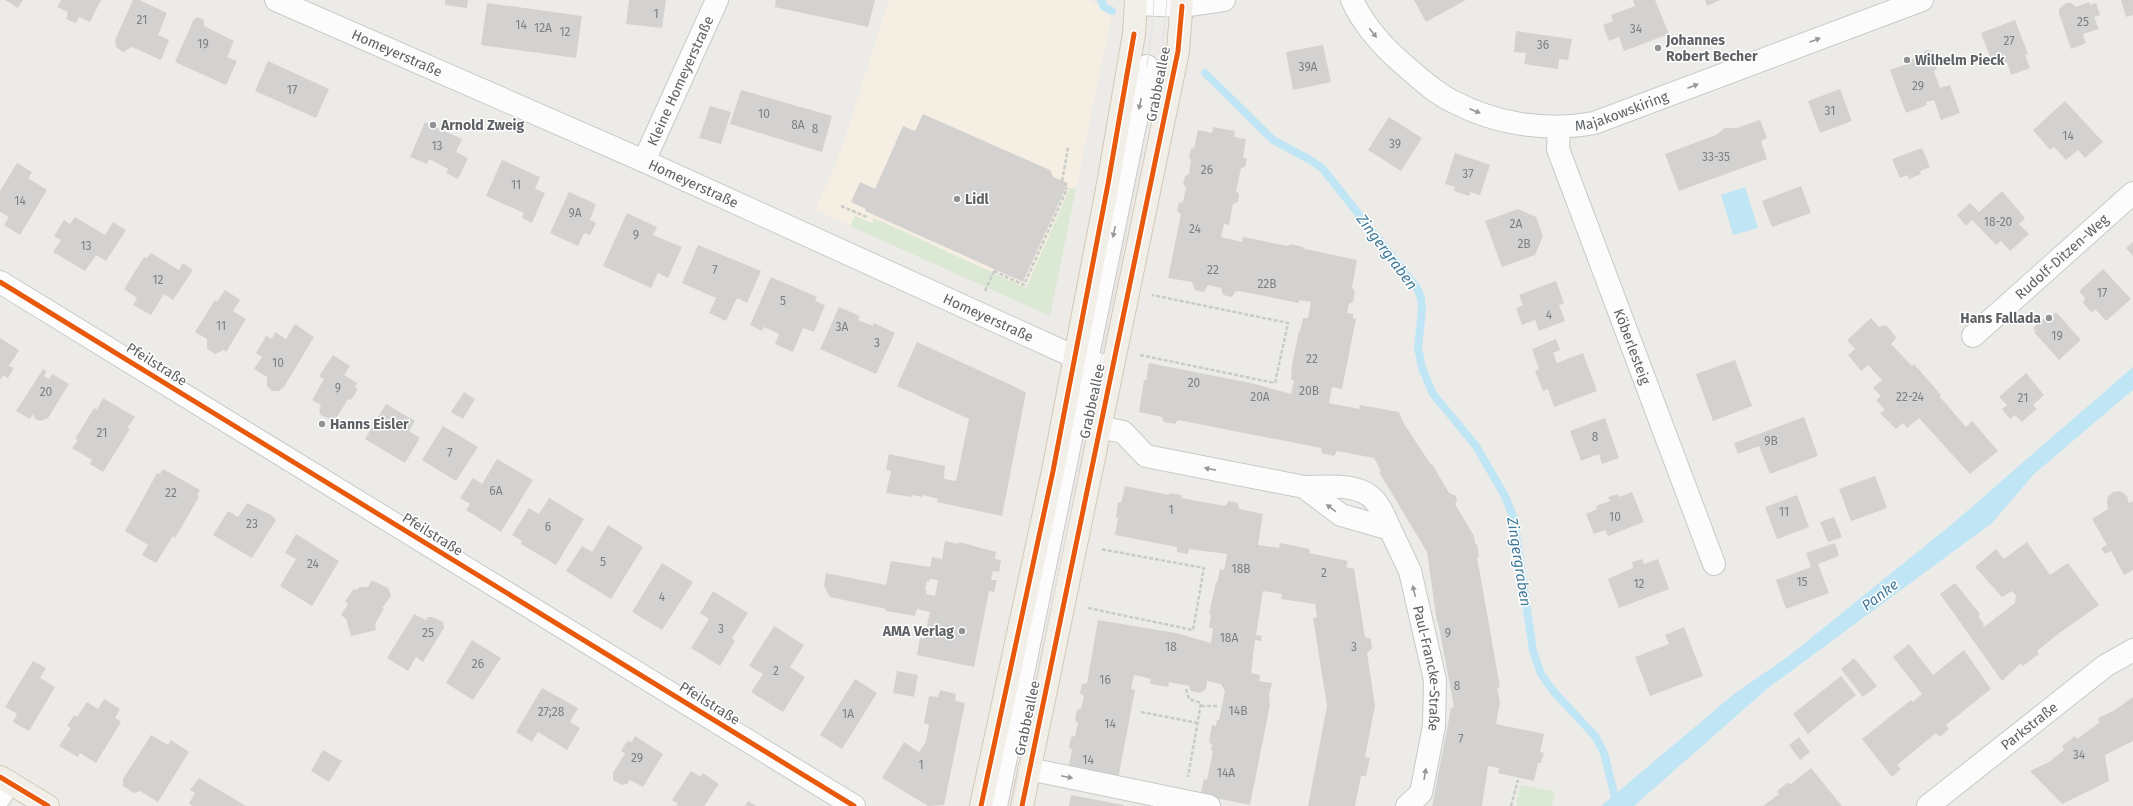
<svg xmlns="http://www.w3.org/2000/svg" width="2133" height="806" font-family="'Fira Sans',sans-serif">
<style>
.commercial{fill:#f5eee2}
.green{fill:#dae8d4}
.water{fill:#c0e6f5}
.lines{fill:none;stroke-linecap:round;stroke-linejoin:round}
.stream{stroke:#c0e6f5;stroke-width:8}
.building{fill:#d4d2d1;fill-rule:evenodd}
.minor-casing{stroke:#c9c9c8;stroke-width:24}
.major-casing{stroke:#d3c7b8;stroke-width:24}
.path{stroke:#c8ccc9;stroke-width:2.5;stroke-dasharray:4 2;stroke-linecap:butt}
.minor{stroke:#fcfcfc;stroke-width:22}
.major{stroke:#f2efe9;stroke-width:22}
.tram{stroke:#e3e2e2;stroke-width:1}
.cycleway-casing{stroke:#fff;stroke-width:8}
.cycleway{stroke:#e8590c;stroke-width:5}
.oneway{fill:#95989a}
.poi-dot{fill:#909293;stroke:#fff;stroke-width:1.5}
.labels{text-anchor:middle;stroke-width:3;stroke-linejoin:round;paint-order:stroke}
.number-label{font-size:12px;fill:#7d7f81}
.poi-label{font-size:14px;font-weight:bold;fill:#5e6265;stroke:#fff;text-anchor:start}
.street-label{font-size:14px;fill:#5e6265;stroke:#fff}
.water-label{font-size:15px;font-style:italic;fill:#437b9a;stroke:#fff}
</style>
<rect width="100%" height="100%" fill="#edebe8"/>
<path class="commercial" d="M889 0H1089L1112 14 1050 314 816 210 842 147Z"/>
<path class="green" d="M1070 188 1076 189 1050 316 850 226 855 216 872 223 874 218 1026 288Z
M1520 785 1555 792 1552 806H1516Z"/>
<path class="water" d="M1745 187 1758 228 1733 235 1721 195Z
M2133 367V390L2034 474 1992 523 1768 688 1634 806H1601L1734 694 1790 655 1952 524Z"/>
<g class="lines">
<path class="stream" d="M1101 0 1104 7 1112 11
M1205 73 1273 140 1312 161 1323 169 1417 288 1421 298 1422 310 1418 347 1422 368 1433 394 1476 446 1505 496 1514 519 1533 651 1541 674 1555 693 1595 736 1604 753 1617 806"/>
</g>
<path class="building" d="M5 0H23L18 8Z
M61 0H101L90 22 79 17 76 23 66 19 68 12 57 7Z
M133 0H139L167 13 158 35 169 40 161 60 132 47 123 52 116 47 115 40Z
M445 0H468L467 8 445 5Z
M629 0H666L662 28 626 24Z
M776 0H875L868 27 775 7Z
M1414 0H1466L1426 22Z
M1633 0H1655L1669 34 1624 51 1619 37 1609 41 1603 25 1613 21 1611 15 1635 6Z
M1705 0H1720L1707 6Z
M2121 0H2133V15L2126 17Z
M2089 2 2090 5 2096 3 2100 15 2094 17 2099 29 2083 34 2086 43 2071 49 2059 13V9L2066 3H2071L2076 7Z
M487 3 582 16 576 58 481 45Z
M198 17 204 20V26L234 41 227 57 237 61 226 85 175 62 194 19Z
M2015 20 2028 54 2025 55 2030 68 2011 75 2007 62 1994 67 1981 33Z
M1516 31 1572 39 1568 60 1559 59 1558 69 1524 64 1526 53 1514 52Z
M1323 45 1331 82 1293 90 1286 52Z
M1930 50 1935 55 1933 61 1937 69 1934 71 1940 88 1950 85 1960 113 1941 120 1934 100 1926 102 1927 105 1906 113 1890 70 1907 64 1906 61 1922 56 1925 51Z
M268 61 329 89 316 118 255 91Z
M1840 89 1852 121 1820 133 1808 101Z
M741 90 832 116 822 152 730 124Z
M2065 101 2103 142 2085 158 2078 150 2066 160 2054 147 2050 150 2033 130Z
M710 106 731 112 721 144 699 138Z
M923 114 1050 170 1053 177 1068 183 1023 282 865 211 866 209 851 202 860 182 875 189 903 126 915 131Z
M1389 117 1422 138 1401 171 1368 150Z
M1760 120 1767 138 1761 141 1767 159 1679 191 1665 154 1716 135 1725 128H1737Z
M425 122 462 139 456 152 468 158 458 179 446 173 448 169 429 159 427 164 410 157Z
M1213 127 1235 131 1234 137 1246 139 1243 157 1247 159 1245 167 1241 168 1236 191 1239 194 1238 202 1233 204 1229 225 1224 224 1221 237 1242 242 1243 237 1288 246 1290 244 1303 247 1305 249 1357 260 1352 288 1355 291 1353 302 1349 304 1347 313 1353 314V318L1356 319 1342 389 1332 387 1329 403 1359 409 1360 405 1399 412 1403 422 1431 465 1432 464 1449 493 1456 496 1457 500 1455 504 1474 536 1475 544H1477L1479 557H1477L1500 687 1497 688 1500 702 1496 724 1544 734 1540 752 1544 753 1541 763H1538L1534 781 1498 773 1499 768 1488 766 1482 806H1432L1451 708 1454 707 1438 622H1437L1427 552 1379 472 1381 471 1374 458 1337 451 1334 456 1322 453 1321 448 1178 420 1175 424 1164 422 1162 417 1139 412 1144 380H1146L1149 363 1251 383 1291 394 1294 381 1291 379 1292 364 1299 331 1300 332 1303 318H1308L1311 302 1299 300V303L1239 291 1235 292 1232 297 1223 295 1221 288 1208 285 1204 292 1195 290 1192 282 1168 278 1181 214 1177 211 1179 203 1183 202 1186 187 1183 184 1185 176 1189 174 1191 160 1189 158 1191 149 1194 148 1198 130 1212 133Z
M1922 148 1930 167 1920 171 1921 174 1909 179 1908 175 1900 178 1892 159Z
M1455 153 1490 165 1480 195 1471 192 1469 196 1454 191 1455 187 1445 184Z
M502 160 540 177 535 189 545 193 532 223 522 218 524 213 486 196Z
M17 163 32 172 28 178 47 190 20 235 4 225 9 217 0 212V191Z
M1801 186 1811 213 1772 227 1762 201Z
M2002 191 2025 218 2019 224 2029 234 2010 251 2001 241 1996 245 1972 220 1966 226 1957 215 1970 203 1979 212Z
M569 192 596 204 590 220 596 223 590 235 584 233 578 246 550 233Z
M1518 209 1536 217 1543 236 1535 255 1502 267 1485 221Z
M627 213 657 227 653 235 682 247 668 278 658 273 651 288 603 266Z
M75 217 105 235 113 222 126 230 106 261 96 255 85 271 53 252 61 240 54 236 64 220 70 224Z
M2133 242V256L2126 248Z
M698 245 761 271 747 303 737 298 726 321 709 313 716 298 682 283Z
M151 253 179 270 183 263 193 270 173 300 164 294 151 315 133 305 137 298 124 289 144 257 147 258Z
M2103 269 2131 299 2106 321 2096 310 2091 312 2083 303 2085 298 2079 291Z
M771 277 817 297 815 301 825 305 814 332 803 328 793 352 775 344 779 334 764 327 762 331 750 325Z
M1556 281 1564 303 1559 305 1565 321 1539 331 1535 320 1522 325 1516 308 1523 305 1519 295Z
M225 290 240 300 233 311 246 319 226 352 224 350 215 354 207 349V339L195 332 215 300 217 302Z
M839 307 860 316 858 320 873 326 874 323 895 333 876 374 820 349Z
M2056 312 2081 340 2059 360 2034 332 2036 331 2033 328 2044 318 2046 321Z
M1871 318 1879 327 1886 325 1896 337 1895 340 1891 344 1912 366 1914 364 1941 395 1940 397 1966 427 1972 421 1998 451 1970 474 1919 418 1907 428 1903 423 1896 429 1880 413 1885 410 1876 400 1881 396 1873 388 1882 380 1868 365 1861 371 1848 355 1855 349 1847 340Z
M295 324 314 337 284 387 279 391H272L267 386V377L254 369 262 357 256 353 266 336 272 339 275 332 286 339Z
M0 338 19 350 9 366 14 368 8 378 3 375 0 380Z
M1556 339 1560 350 1553 353 1557 363 1583 353 1597 391 1554 407 1548 389 1543 391 1535 371 1539 369 1532 349Z
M917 342 1026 392 1002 516 937 502 938 499 923 495 922 497 912 495 911 497 886 493 891 471 886 470 889 454 945 466 944 479 956 481 969 419 897 386Z
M333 355 350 366 344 375 357 383 355 387 358 389 351 400 348 399 337 417 332 420 321 415 319 411 321 405 312 400 324 379 319 376Z
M1735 360 1752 406 1713 421 1696 374Z
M43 369 47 371 44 376 49 379 52 374 69 384 48 418 40 421 35 419 33 414 30 419 16 411Z
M2026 373 2044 395 2033 405 2037 409 2022 422 2015 415 2010 419 2002 409 2007 405 1999 397Z
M464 392 475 399 463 419 451 412Z
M103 398 135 417 127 428 130 429 103 472 90 464 92 460 72 448 78 440 75 439 94 408 97 410Z
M386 404 415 421 409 431 420 438 405 463 365 439Z
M1804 417 1818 456 1770 474 1759 446 1738 454 1734 443Z
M1605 418 1619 458 1602 464 1599 454 1581 461 1570 431Z
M443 426 478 447 456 481 422 460Z
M497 459 533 480 501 532 466 510 470 504 460 498 473 478 482 484Z
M163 469 200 490 197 496 199 497 175 538 173 536 156 563 142 555 148 545 125 531 157 473 160 474Z
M1875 476 1887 508 1851 521 1839 489Z
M1125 486 1169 495V493L1182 495 1181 498 1225 506 1229 501 1238 503 1239 509 1263 514 1258 545 1279 548 1280 543 1310 549 1309 553 1348 561 1346 567 1354 569 1365 637 1371 639 1372 649 1367 653 1375 706 1365 757 1370 758 1366 776H1361L1355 806H1308L1327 706 1313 618 1317 617 1315 604 1281 599 1282 594 1263 591 1256 635 1262 636 1261 641 1255 640 1251 673 1260 675 1259 681 1272 683 1269 694 1270 705 1250 805 1200 795 1204 779 1207 780 1213 751H1211L1212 744 1209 743 1212 725 1216 726 1217 720H1219L1225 691 1221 684 1207 681 1206 689 1200 693 1191 691 1189 686 1169 682 1168 687 1150 684 1151 679 1134 675 1131 689 1135 690 1118 779 1068 768 1072 750 1069 747 1071 737 1075 736 1078 723 1075 720 1077 710 1081 709 1084 696 1080 693 1082 684 1087 683 1098 620 1176 633 1211 643 1213 628H1209L1211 615 1209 614 1216 582 1217 583 1220 569 1224 570 1227 554 1189 549 1188 554 1177 552V547L1115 535 1118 518H1116L1118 502 1121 503Z
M2120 491 2127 496 2129 503 2133 501V570L2124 575 2111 551 2105 554 2101 548 2107 545 2092 519 2108 509 2107 503 2108 496 2113 492Z
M1632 492 1644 522 1608 536 1605 530 1594 534 1586 514 1597 509 1596 506 1610 501 1608 497 1618 494 1619 497Z
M1797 495 1809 527 1777 539 1765 507Z
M549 498 584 519 556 565 521 544 522 541 512 535 529 508 539 514Z
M247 503 271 515 276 520 252 558 213 535 228 511 238 517Z
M1834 517 1842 537 1828 542 1820 522Z
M608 525 643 547 611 599 566 571 582 546 592 552Z
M296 534 339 561 312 606 280 586 296 559 285 553Z
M945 541 959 544V542L996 552 995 559 1001 560 999 572 993 571 991 580H997L994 592 989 591 974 667 917 655 920 638H924L930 612 917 609 915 616 886 611V609L830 597 824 586 826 573 886 585 891 561 930 567 932 557 942 559ZM930 579 938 580 935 596 926 594 927 591 925 590 927 581 929 582Z
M2027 542 2050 575 2068 563 2099 605 2058 634 2037 651 2039 654 2023 666 2021 663 2002 681 1940 594 1955 583 1980 614 1978 616 1984 624 1983 625 1984 627 2015 603 2016 596 2012 591 2002 597 1975 567 1996 549 2004 559Z
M1835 543 1839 556 1818 564 1829 593 1786 609 1776 580 1811 567 1806 553Z
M1642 559 1644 564 1658 559 1669 589 1619 608 1608 579 1633 568 1632 562Z
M662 563 693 582 662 630 632 612Z
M372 580 388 588 391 596 382 608 384 609 375 624 376 630 351 636 346 619 341 615 348 604 345 601 354 589 356 590 360 587H368Z
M713 591 748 613 732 638 735 641 720 666 691 648 709 619 700 613Z
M414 614 426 620 428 617H432L443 622 444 628 423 662 416 657 408 671 387 658Z
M774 626 804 645 790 667 805 677 783 712 751 692 763 674 749 666Z
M1684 627 1703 676 1650 696 1635 657 1669 644 1665 635Z
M472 640 501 658 473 700 446 683Z
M1909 644 1933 675 1964 650 1991 689 1946 725 1949 729 1940 737 1936 733 1897 765 1901 769 1892 777 1862 739 1911 700 1913 702 1922 694 1893 657Z
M1854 658 1877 686 1863 697 1841 669Z
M33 661 46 668 40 678 55 687 29 731 13 722 17 714 5 707Z
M897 671 918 675 914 697 893 693Z
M1841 676 1856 695 1808 734 1793 714Z
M855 679 877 693 842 749 820 735Z
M542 688 578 708 570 722 580 728 567 750 538 732 532 742 516 732Z
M940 690 956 694 955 701 965 703 944 805 928 806 882 778 904 742 919 752 926 742 929 725 924 723 929 696 938 697Z
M2133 697V741L2105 755 2109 781 2062 804 2030 771 2049 762 2064 750 2062 746 2075 736 2077 739 2099 723 2098 718 2115 710Z
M104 699 120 709 115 718 121 722 96 763 80 753 78 757 59 746 71 728 67 726 74 715 77 717 87 702 98 709Z
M151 735 168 745 171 740 189 752 158 802 140 791 134 793 123 786V779Z
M635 736 663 754 643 787 630 780 627 784 622 785 613 780V773L625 753 621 751 627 741 632 742Z
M1799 737 1810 752 1800 760 1789 745Z
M323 750 342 761 329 782 311 771Z
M1811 768 1842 806H1763L1779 794 1777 791 1787 783 1791 784Z
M691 771 701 777 703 773 719 784 704 806H676L678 804 672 800Z
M199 778 246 806H192L189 803 195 793 190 790Z
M1071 795 1124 805V806H1069Z
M748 801 756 806H745Z"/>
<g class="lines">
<g class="minor-casing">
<g id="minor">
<path id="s1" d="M276 0 644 161 1075 357 1111 368"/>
<path id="s2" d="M1352 0C1364 26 1382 46 1403 64 1418 77 1434 92 1452 101 1495 124 1546 132 1594 123L1922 0"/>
<path d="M1136 4 1182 6 1224 0"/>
<path id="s3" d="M1559 128 1558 149 1714 564"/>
<path id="s4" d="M644 161 717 0"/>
<path d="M0 282 854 806"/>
<path id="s5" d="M1973 336 2133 193"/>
<path id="s6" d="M1099 427 1123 432 1146 456 1304 487 1341 515 1390 529 1410 571 1435 680 1434 726 1421 793 1407 806"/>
<path d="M1304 487C1325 487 1360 482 1375 501 1382 509 1386 520 1390 529"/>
<path d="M1029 769 1209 806"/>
<path d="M0 797 9 782"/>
<path d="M996 806 1147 66"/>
<path id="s7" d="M1928 806 2105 666 2133 650"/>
</g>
</g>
<g class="major-casing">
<path id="major" d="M0 777 48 806
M981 806 1053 471 1108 184 1134 34 1136 0
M1022 806 1178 51 1182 0"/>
</g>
<path class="path" d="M1062 181 1068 148
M841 206 867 217
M994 271 1024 285 1067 189 1066 188
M985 291 995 269
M1140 355 1275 383 1288 323 1152 295
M1088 608 1193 630 1204 568 1100 549
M1186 689 1189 699 1201 703 1188 777
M1201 706H1217
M1141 712 1198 723
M1511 806 1518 780"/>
<use href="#minor" class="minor"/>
<use href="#major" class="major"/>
<path class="tram" d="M1147 66 1153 22 1154 0
M1012 806 1151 108 1164 33 1167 0"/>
<g class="cycleway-casing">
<path id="cycleway" d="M0 282 854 806
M0 777 48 806
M981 806 1053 471 1108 184 1134 34
M1022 806 1178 51 1182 6"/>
</g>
<use href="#cycleway" class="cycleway"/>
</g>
<defs><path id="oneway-solid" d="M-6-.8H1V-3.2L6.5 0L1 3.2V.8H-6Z"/></defs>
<g class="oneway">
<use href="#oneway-solid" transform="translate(1373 33) rotate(51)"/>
<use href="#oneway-solid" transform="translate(1815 40) rotate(-21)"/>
<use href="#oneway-solid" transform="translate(1693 86) rotate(-21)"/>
<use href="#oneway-solid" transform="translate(1140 104) rotate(102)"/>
<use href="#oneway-solid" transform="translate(1475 111) rotate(23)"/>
<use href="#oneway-solid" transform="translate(1114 232) rotate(102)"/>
<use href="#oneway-solid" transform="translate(1210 469) rotate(-169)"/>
<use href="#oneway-solid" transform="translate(1331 508) rotate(-143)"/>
<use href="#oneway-solid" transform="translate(1414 591) rotate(-103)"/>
<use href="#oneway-solid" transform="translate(1425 774) rotate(-80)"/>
<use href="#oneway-solid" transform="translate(1067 777) rotate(12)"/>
</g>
<g class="poi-dot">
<circle cx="1658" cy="48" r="4"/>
<circle cx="1907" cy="60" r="4"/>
<circle cx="433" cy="125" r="4"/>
<circle cx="957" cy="199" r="4"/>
<circle cx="2049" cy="318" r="4"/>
<circle cx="322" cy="424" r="4"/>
<circle cx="962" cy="631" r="4"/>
</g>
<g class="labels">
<g class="number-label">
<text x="656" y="18">1</text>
<text x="142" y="24">21</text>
<text x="2083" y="26">25</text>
<text x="521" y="29">14</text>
<text x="543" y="32">12A</text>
<text x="1636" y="33">34</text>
<text x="565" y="36">12</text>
<text x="2009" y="45">27</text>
<text x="203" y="48">19</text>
<text x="1543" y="49">36</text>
<text x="1308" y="71">39A</text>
<text x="1918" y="90">29</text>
<text x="292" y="94">17</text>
<text x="1830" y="115">31</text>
<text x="764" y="118">10</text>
<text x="798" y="129">8A</text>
<text x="815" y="133">8</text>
<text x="2068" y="140">14</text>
<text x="1395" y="148">39</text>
<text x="437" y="150">13</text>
<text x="1716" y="161">33-35</text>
<text x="1207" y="174">26</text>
<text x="1468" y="178">37</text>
<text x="516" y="189">11</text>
<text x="20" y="205">14</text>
<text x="575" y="217">9A</text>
<text x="1998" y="226">18-20</text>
<text x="1516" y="228">2A</text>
<text x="1195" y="233">24</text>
<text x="636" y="239">9</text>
<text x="1524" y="248">2B</text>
<text x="86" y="250">13</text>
<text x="715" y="274">7</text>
<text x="1213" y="274">22</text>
<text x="158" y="284">12</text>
<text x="1267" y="288">22B</text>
<text x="2102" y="297">17</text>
<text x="783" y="305">5</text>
<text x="1549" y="319">4</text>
<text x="221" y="330">11</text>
<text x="842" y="331">3A</text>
<text x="2057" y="340">19</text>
<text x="877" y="347">3</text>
<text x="1312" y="363">22</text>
<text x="278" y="367">10</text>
<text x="1194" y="387">20</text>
<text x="338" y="392">9</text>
<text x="1309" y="395">20B</text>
<text x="46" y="396">20</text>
<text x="1260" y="401">20A</text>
<text x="1910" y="401">22-24</text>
<text x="2023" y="402">21</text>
<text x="102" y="437">21</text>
<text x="1595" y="441">8</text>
<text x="1771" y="445">9B</text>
<text x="450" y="457">7</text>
<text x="496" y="495">6A</text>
<text x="171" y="497">22</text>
<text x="1171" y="514">1</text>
<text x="1784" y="516">11</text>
<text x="1615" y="521">10</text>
<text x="252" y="528">23</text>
<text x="548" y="531">6</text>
<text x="603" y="566">5</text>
<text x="313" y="568">24</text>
<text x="1241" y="573">18B</text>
<text x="1324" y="577">2</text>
<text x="1802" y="586">15</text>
<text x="1639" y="588">12</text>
<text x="662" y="601">4</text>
<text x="721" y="633">3</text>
<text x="428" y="637">25</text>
<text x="1448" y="637">9</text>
<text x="1229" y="642">18A</text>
<text x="1171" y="651">18</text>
<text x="1354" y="651">3</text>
<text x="478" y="668">26</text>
<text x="776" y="675">2</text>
<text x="1105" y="684">16</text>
<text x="1457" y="690">8</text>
<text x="1238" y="715">14B</text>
<text x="551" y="716">27;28</text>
<text x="848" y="718">1A</text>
<text x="1110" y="728">14</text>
<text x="1461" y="743">7</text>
<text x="2079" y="759">34</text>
<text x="637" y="762">29</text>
<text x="1088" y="764">14</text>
<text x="921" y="769">1</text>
<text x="1226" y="777">14A</text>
</g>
<g class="poi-label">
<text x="1666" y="45">Johannes<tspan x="1666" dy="16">Robert Becher</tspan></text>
<text x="1915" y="65">Wilhelm Pieck</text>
<text x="441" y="130">Arnold Zweig</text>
<text x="965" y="204">Lidl</text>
<text x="2041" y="323" text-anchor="end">Hans Fallada</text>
<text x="330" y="429">Hanns Eisler</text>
<text x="954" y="636" text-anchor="end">AMA Verlag</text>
</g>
<g class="street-label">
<text dy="5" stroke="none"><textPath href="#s1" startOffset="132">Homeyerstraße</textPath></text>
<text dy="5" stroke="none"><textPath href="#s4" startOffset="88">Kleine Homeyerstraße</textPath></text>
<text transform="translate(1158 84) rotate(-79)" y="5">Grabbeallee</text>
<text dy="5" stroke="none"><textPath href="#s2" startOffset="320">Majakowskiring</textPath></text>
<text dy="5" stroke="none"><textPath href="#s1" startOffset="456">Homeyerstraße</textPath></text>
<text dy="5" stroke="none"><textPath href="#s5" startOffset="119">Rudolf-Ditzen-Weg</textPath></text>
<text dy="5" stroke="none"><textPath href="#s1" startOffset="780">Homeyerstraße</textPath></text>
<text dy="5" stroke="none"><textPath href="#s3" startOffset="232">Köberlesteig</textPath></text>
<text transform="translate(157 364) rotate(32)" y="5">Pfeilstraße</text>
<text transform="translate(1092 401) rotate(-78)" y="5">Grabbeallee</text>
<text transform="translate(433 534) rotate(32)" y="5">Pfeilstraße</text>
<text dy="5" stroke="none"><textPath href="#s6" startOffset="462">Paul-Francke-Straße</textPath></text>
<text transform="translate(710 703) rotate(32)" y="5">Pfeilstraße</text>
<text transform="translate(1027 718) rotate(-78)" y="5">Grabbeallee</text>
<text dy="5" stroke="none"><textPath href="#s7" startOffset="129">Parkstraße</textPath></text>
</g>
<g class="water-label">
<text transform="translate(1387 252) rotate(53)" y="5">Zingergraben</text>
<text transform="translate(1519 562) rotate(81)" y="5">Zingergraben</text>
<text transform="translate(1880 595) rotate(-37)" y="5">Panke</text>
</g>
</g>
</svg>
